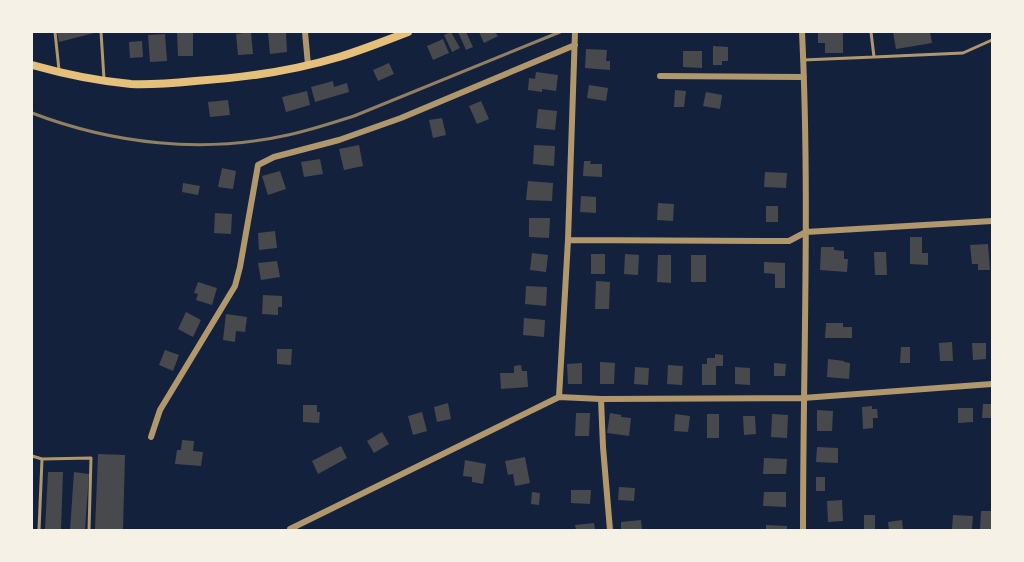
<svg xmlns="http://www.w3.org/2000/svg" width="1024" height="562" font-family="Roboto,sans-serif">
<style>
.building{fill:#48494c}
.lines{fill:none;stroke-linecap:round;stroke-linejoin:round}
.service{stroke:#b1986c;stroke-width:3}
.minor{stroke:#b1986c;stroke-width:6}
.secondary{stroke:#e5c07b;stroke-width:8}
.rail{stroke:#918062;stroke-width:3}
</style>
<rect width="100%" height="100%" fill="#14213d"/>
<path class="building" d="M57 32H98L59 42Z
M177 32H193V56H178Z
M251 32 253 54 238 55 236 34Z
M268 32H286L287 52 270 54Z
M451 32 460 48 452 52 444 35Z
M458 32H466L473 47 466 50Z
M479 32H495L498 36 484 43Z
M818 32H843V53H825V43H818Z
M893 32H930L932 43 896 49Z
M165 34 167 61 150 62 148 35Z
M443 39 449 53 433 60 427 46Z
M142 41 143 57 130 58 129 42Z
M713 46 728 47V61H722V65H713Z
M586 49 607 50 606 61H610V70L585 68Z
M683 51H702V68L683 67Z
M389 63 394 74 378 81 373 70Z
M536 72 558 75 556 91 542 89V92L528 90 529 78 535 79Z
M333 81 334 87 347 83 349 92 315 102 311 87Z
M589 85 608 88 606 101 587 98Z
M675 90 686 91 684 107H674Z
M307 91 310 105 286 112 282 97Z
M706 92 722 95 720 109 703 106Z
M228 100 230 115 210 117 208 102Z
M481 101 489 119 477 124 469 106Z
M538 109 557 111 555 130 536 128Z
M442 118 446 135 433 138 429 120Z
M359 145 363 166 344 170 339 149Z
M534 145 555 146 554 166 533 164Z
M320 159 323 174 304 177 301 162Z
M584 161H591L590 164H602V177L583 176Z
M222 168 236 171 233 189 218 187Z
M280 171 286 189 268 195 262 176Z
M765 172 787 173 786 188 764 187Z
M528 181 553 183 552 201 526 200Z
M183 183 200 186 198 195 182 192Z
M581 196 596 197V213L580 212Z
M658 203 674 204 673 221 657 220Z
M766 206H778V222H766Z
M215 213 232 214 231 234 214 233Z
M529 218H550L549 238 529 237Z
M275 231 277 248 259 250 258 233Z
M910 237H922V253H928V265L910 264Z
M988 244 990 270H978V264H972L970 245Z
M821 247H834V250L844 251V259H848L847 272 820 270Z
M874 252H886L887 275H875Z
M532 253 548 255 546 272 530 270Z
M591 254H605V274H591Z
M625 254 639 255 638 275 624 274Z
M658 255H671V283L657 282Z
M691 255H706V282H691Z
M277 261 280 277 261 280 258 263Z
M764 262 785 263V288H775V274L764 273Z
M596 281 610 282 609 309H595Z
M198 282 217 288 212 305 196 300 198 294 194 293Z
M526 286 547 287 546 306 525 304Z
M263 295 282 296V307H278V315L262 314Z
M186 312 201 320 193 337 178 329Z
M226 314 247 317 245 332 236 331 235 342 223 340Z
M524 318 545 320 544 337 523 335Z
M826 323H843V327H852V338H825Z
M952 342 953 361H940L939 343Z
M972 343H986V359L973 360Z
M901 347H910V363H900Z
M277 349H292L291 365 277 364Z
M165 350 179 355 173 371 159 365Z
M715 354 723 355V366H716V385H702V364H707V358H715Z
M828 359 844 361V362L850 363 849 379 827 377Z
M600 362 615 363 614 384H600Z
M582 363V384H568L567 364Z
M774 363 786 364 785 376H774Z
M521 365 522 371H527L528 387 501 389 500 373H514V366Z
M668 365 683 366 682 385 667 384Z
M635 367 649 368 648 385 634 384Z
M735 367 750 368V385L735 384Z
M448 403 451 419 437 422 434 407Z
M983 404H992V418H982Z
M303 405H317V412H320L319 423 303 422Z
M872 406V409H877L878 418H873V428L863 429 862 407Z
M958 408H973V422L958 423Z
M817 410 833 411 832 431H817Z
M422 412 427 431 413 435 408 416Z
M576 413H590L589 436H575Z
M610 413 621 415V417L631 418 629 436 607 433Z
M675 414 690 416 688 432 674 431Z
M707 414H719V438H707Z
M772 414 788 415 787 438 771 437Z
M743 416H755L756 434 744 435Z
M382 432 389 444 374 453 367 441Z
M182 440 194 441 193 451 203 452 201 466 175 464 177 450H181Z
M341 446 347 458 318 474 312 461Z
M817 447 838 448V463L816 462Z
M98 454 125 455 123 530H95Z
M525 457 530 483 515 486 513 474 508 475 505 461Z
M764 458 787 459 786 474H763Z
M465 460 486 464 483 484 472 482V477L463 476Z
M48 472H63L61 530H45Z
M74 472 89 474 85 530H70Z
M816 477H825V491H816Z
M619 487 635 488 634 501 618 500Z
M571 490H591L590 504 571 503Z
M532 492 540 493 539 505 531 504Z
M764 492H786V507L763 506Z
M842 500 843 521 828 522 827 501Z
M981 511H992V529H980Z
M864 515H875V530H864Z
M953 515 973 516 972 529H952Z
M641 520 642 530H621V522Z
M902 520 903 530H889L888 522Z
M594 523 595 530H576L575 525Z
M766 525 787 526V530H766Z"/>
<g class="lines">
<path class="service" d="M55 32 59 70
M101 32 104 79
M874 57 963 53 992 40
M803 60 874 57 871 32
M32 456 42 459 39 530
M42 459 91 458 89 530"/>
<path class="minor" d="M305 32 308 65
M802 32C810 198 803 364 803 530
M660 76 804 77
M568 240 789 241 806 232 992 221
M559 397 568 240 575 32
M601 399 603 447 610 530
M151 437 160 410 235 286 240 267 258 165 274 157 339 140 401 118 575 45
M290 529 559 397 601 399 803 398 992 384"/>
<path class="secondary" d="M32 65C64 74 97 81 131 84 152 85 174 83 195 81 243 78 292 71 339 57 362 50 385 41 408 32"/>
<path class="rail" d="M32 113C113 144 203 154 288 135 311 130 332 123 354 116L560 32"/>
</g>
<rect width="1024" height="562" fill="none" stroke="#f6f1e7" stroke-width="66"/>
</svg>
